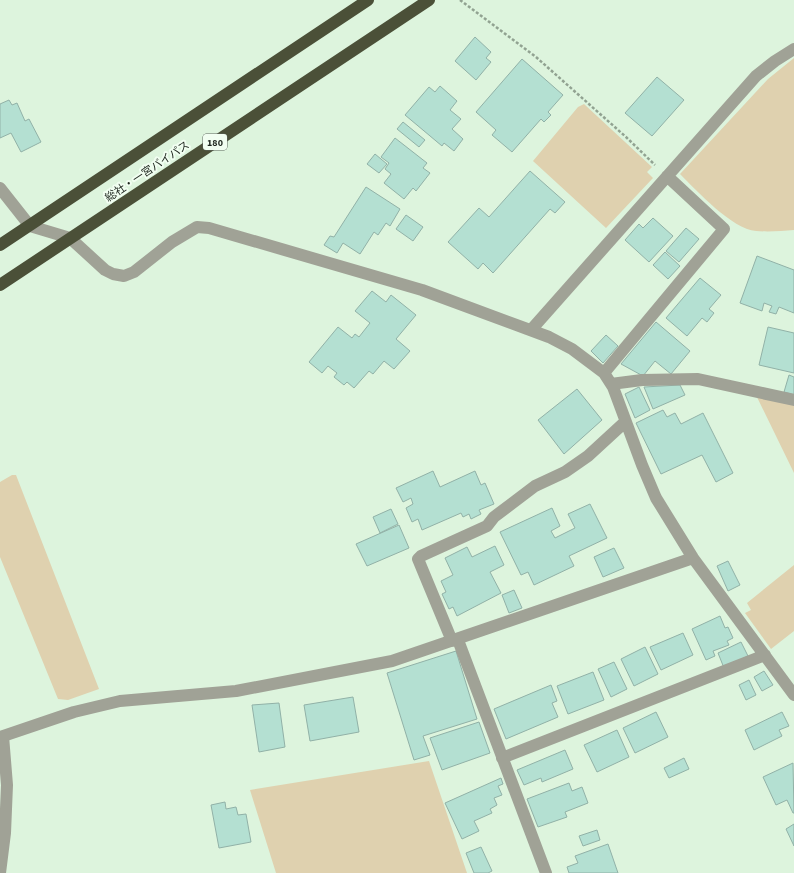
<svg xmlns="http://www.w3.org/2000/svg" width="794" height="873" font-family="'Source Sans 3','Noto Sans JP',sans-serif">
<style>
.green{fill:#dfd1af}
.building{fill:#b4e0d2;stroke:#91b1a7}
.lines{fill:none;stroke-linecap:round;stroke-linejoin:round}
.path{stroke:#91a291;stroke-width:2.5;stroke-dasharray:3 2;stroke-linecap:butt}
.minor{stroke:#a0a296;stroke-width:12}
.highway{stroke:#4b5038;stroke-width:12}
.labels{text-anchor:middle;stroke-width:4;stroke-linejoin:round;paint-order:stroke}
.shield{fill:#f1fef1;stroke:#5c655c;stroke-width:1}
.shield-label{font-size:10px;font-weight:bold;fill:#1c241c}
.street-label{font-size:11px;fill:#1c241c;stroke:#f1fef1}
</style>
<rect width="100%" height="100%" fill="#ddf4dd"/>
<path class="green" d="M794 58V230C782 231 769 232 756 231 732 229 697 191 680 174L768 79Z
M584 104 652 167 647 172 653 178 606 228 533 161 578 107Z
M755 393 794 403V473Z
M12 475H16L99 689 68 700 58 699 0 557V482Z
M794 565V631L771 649 745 613 751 610 747 603Z
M429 761 467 873H276L250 790Z"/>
<path class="building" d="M475 37 491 52 486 58 491 62 476 80 455 61Z
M522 59 563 95 548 112 551 115 544 122 541 119 512 152 492 135 496 130 476 112Z
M657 77 684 100 652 136 625 113Z
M440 86 457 101 450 110 461 119 452 129 463 139 454 151 444 143 442 146 405 115 429 87 435 92Z
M9 100 12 105 17 103 25 121 29 119 41 142 21 152 11 133 0 138V104Z
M403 122 425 140 419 147 397 129Z
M395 138 427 163 423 168 430 173 416 191 413 188 404 199 384 183 391 174 385 169 389 163 381 157Z
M375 154 387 164 379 173 367 164Z
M530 171 565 202 555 213 550 209 493 273 483 263 478 269 448 242 479 208 489 217Z
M366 187 400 209 390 226 386 223 378 235 374 232 360 254 343 243 337 253 324 245 330 236 334 237Z
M406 215 423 227 413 241 396 229Z
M653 218 673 236 649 262 625 240 639 224 643 228Z
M686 228 699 239 679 262 666 251Z
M665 252 680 266 668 279 653 265Z
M757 256 794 270V313L779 307 776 314 769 312 772 306 764 303 762 311 740 303Z
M700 278 721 295 709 309 714 313 707 322 702 318 687 336 666 318Z
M372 291 386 302 391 295 416 315 396 339 410 351 394 369 384 361 373 374 369 371 354 388 347 382 344 385 334 377 337 373 328 366 322 373 309 362 338 327 352 338 355 334 359 337 370 323 355 311Z
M656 322 690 351 671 374 655 361 643 376 621 364Z
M768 327 794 333V373L759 365Z
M606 335 618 346 603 363 591 351Z
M789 375 794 377V395L784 392Z
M680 385 685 395 653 409 644 387Z
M639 387 650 410 635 418 625 394Z
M577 389 602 420 564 454 538 420Z
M663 410 667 417 675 413 681 424 703 413 733 473 716 482 702 455 661 474 636 423Z
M433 471 440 487 475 471 481 485 485 483 494 504 479 510 481 514 471 519 469 514 463 517 461 513 422 530 418 519 412 522 406 508 413 504 411 498 403 502 396 488Z
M590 504 607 538 569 556 574 566 534 585 528 572 521 575 500 532 552 508 560 526 551 531 555 538 575 528 568 514Z
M391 509 398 524 380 533 373 517Z
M399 525 409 548 367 566 356 544Z
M495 546 504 565 490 572 501 593 457 616 453 607 449 609 442 594 446 592 441 581 453 575 445 558 467 547 472 557Z
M614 548 624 568 603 577 594 557Z
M728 561 740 585 728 591 717 566Z
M514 590 522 608 509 613 502 595Z
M720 616 725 628 728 627 733 638 727 641 729 645 713 651 715 656 706 660 692 629Z
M683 633 693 655 661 670 650 647Z
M741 642 748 656 724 668 718 653Z
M645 647 658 674 634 686 621 659Z
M456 651 477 719 423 736 430 755 414 760 387 673Z
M614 662 627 689 611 697 598 669Z
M764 671 773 685 762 691 754 677Z
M593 672 604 700 568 714 557 686Z
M749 680 756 695 746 700 739 685Z
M551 685 557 701 552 703 558 717 506 739 494 709Z
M353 697 359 732 310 741 304 705Z
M279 703 285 747 259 752 252 705Z
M656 712 668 737 635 753 623 728Z
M782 712 789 726 779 730 782 736 754 750 745 730Z
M479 722 490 753 442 770 430 738Z
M617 730 629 757 597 772 584 745Z
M565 750 573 769 542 782 541 778 524 785 517 770Z
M684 758 689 769 669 778 664 768Z
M793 763 794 813H793L787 800 776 805 763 777Z
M501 778 503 784 498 786 502 795 494 798 497 805 490 809 492 813 474 821 479 831 462 839 445 803Z
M569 783 572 791 582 787 588 803 565 812 567 817 538 827 527 799Z
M225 802 226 809 236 807 238 815 246 814 251 842 219 848 211 805Z
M794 824V846L786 829Z
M597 830 600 840 583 846 579 836Z
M608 844 618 873H569L567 867 578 863 575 856Z
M481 847 492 871 488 873H474L466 853Z"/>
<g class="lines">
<path class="path" d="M460 0 536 57 626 137 655 165"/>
<path class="minor" d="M0 188 30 226 70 238 105 270 113 274 124 276 134 272 172 242 197 227 209 228 422 290 549 337 572 349 604 373 613 387 642 465 656 498 693 558 794 695
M531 330 756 76 775 61 794 49
M604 373 724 229 667 176
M611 384 642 380 698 379 794 400
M458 640 546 873
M452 641 418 559 421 556 487 526 494 517 535 486 565 472 588 456 625 422
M0 737 74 712 120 701 236 691 392 661 693 558
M502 758 765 655
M0 873 5 833 7 785 3 736"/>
<path class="highway" d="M0 245 368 0
M0 285 429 0"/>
</g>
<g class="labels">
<rect class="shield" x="203" y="134" width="24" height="16" rx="3"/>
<g class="shield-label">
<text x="215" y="146">180</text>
</g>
<g class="street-label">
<text transform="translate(147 171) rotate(-34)" y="4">総社・一宮バイパス</text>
</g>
</g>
</svg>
